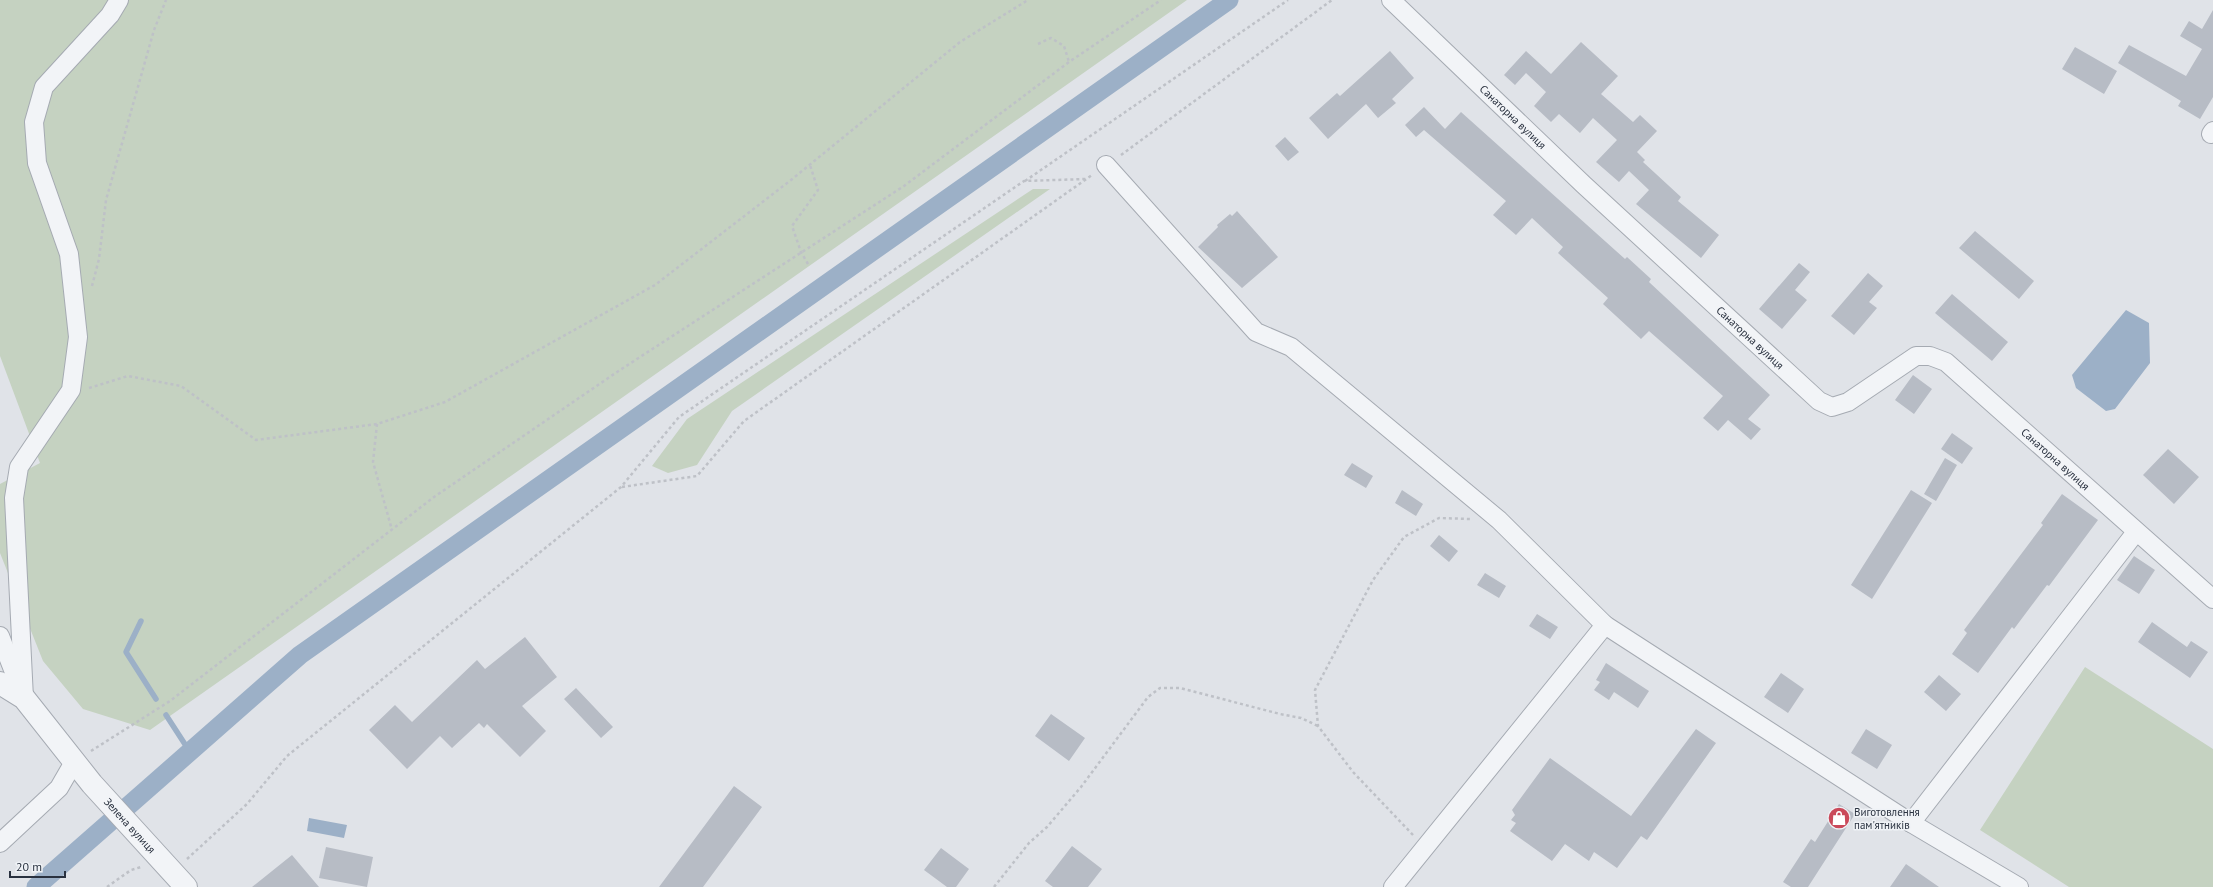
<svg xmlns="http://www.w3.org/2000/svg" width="2213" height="887" font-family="'PT Sans',sans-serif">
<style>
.green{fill:#c5d2c1}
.water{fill:#9cb0c7}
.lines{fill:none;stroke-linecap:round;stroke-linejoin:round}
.stream{stroke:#9cb0c7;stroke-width:5.5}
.canal{stroke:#9cb0c7;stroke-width:19}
.building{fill:#b7bcc5}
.minor-casing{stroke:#a5aab2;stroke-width:20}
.tertiary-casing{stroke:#a5aab2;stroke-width:24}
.path{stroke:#bec1c7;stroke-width:2.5;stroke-dasharray:3 3;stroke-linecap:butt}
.minor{stroke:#f2f4f7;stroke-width:18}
.tertiary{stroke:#f2f4f7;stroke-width:22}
.labels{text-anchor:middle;stroke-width:3;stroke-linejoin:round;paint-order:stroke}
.street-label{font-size:11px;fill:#29313f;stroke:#eff2f6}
.poi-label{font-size:11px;fill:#29313f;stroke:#eff2f6;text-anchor:start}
</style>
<rect width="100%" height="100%" fill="#e0e3e8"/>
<path class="green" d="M0 0H1187L150 730 83 709 43 661 0 553V484L40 463 0 356Z
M1033 189H1050L732 411 697 465 668 473 652 466 687 419Z
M2085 667 2213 749V887H2069L1980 830Z"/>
<path class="water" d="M2126 310 2149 323 2150 363 2115 409 2106 411 2076 388 2072 375Z
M309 818 347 825 344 838 307 831Z"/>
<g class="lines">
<path class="stream" d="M141 621 126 652 156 699
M166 715 190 752"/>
<path class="canal" d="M36 887 300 655 1229 0"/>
</g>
<path class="building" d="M2213 10V97L2200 119 2178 106 2181 101 2118 63 2129 45 2186 76 2202 49 2180 36 2189 21 2202 29Z
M1581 42 1618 76 1601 94 1633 122 1640 115 1657 131 1637 152 1645 160 1643 162 1681 197 1678 201 1719 235 1701 258 1636 204 1649 190 1629 171 1619 182 1596 162 1617 140 1593 118 1580 133 1559 114 1551 122 1534 106 1546 92 1526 73 1515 85 1504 75 1526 51 1551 74Z
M2075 47 2117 71 2104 94 2062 69Z
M1390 51 1414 78 1392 99 1396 103 1378 118 1366 104 1328 139 1309 118 1337 93 1340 96Z
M1424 107 1445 129 1461 112 1625 259 1627 257 1651 279 1649 282 1770 395 1748 419 1761 429 1751 440 1728 420 1718 431 1703 418 1723 396 1649 331 1641 339 1603 304 1608 298 1558 253 1563 247 1532 218 1516 235 1493 215 1506 201 1424 130 1416 137 1405 125Z
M1285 137 1299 152 1288 161 1275 146Z
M1237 211 1278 257 1242 288 1198 247 1218 227 1217 225 1230 214 1232 216Z
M1975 231 2034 281 2019 299 1959 248Z
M1799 263 1810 272 1795 290 1807 300 1782 329 1759 309Z
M1868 273 1883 286 1869 302 1877 308 1854 335 1831 316Z
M1952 294 2008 342 1992 361 1935 313Z
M1913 375 1932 389 1914 414 1895 400Z
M1952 433 1973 448 1962 464 1941 449Z
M2168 449 2199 477 2174 504 2143 475Z
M1945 458 1957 465 1936 501 1924 494Z
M1352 463 1373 476 1366 488 1344 475Z
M1402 490 1423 504 1416 516 1395 503Z
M1911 490 1932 503 1872 599 1851 585Z
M2062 494 2098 520 2049 586 2047 585 2014 629 2012 627 1978 673 1952 654 1967 633 1964 630 2043 525 2041 523Z
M1439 535 1458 551 1449 562 1430 546Z
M2134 556 2155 570 2139 594 2117 580Z
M1485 573 1506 586 1499 598 1477 585Z
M1537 614 1558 627 1550 639 1529 626Z
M2152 622 2187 647 2191 641 2208 652 2190 678 2138 642Z
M525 637 557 677 522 706 546 731 520 757 487 724 484 728 479 723 452 748 440 736 407 769 369 730 395 705 412 722 477 660 485 669Z
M1606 663 1649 691 1638 708 1614 692 1609 700 1594 690 1600 682 1596 680Z
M1781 673 1804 689 1788 713 1764 697Z
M1939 675 1961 694 1946 711 1924 692Z
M576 688 613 727 601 738 564 699Z
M1051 714 1085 738 1069 761 1035 736Z
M1696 729 1716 743 1647 840 1641 836 1617 868 1594 852 1589 861 1565 844 1552 861 1510 831 1516 823 1511 820 1515 815 1512 810 1550 758 1631 816Z
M1866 729 1892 745 1877 769 1851 753Z
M734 786 762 807 703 887H659Z
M1839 804 1855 814 1808 887H1791L1783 882 1811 839 1815 842Z
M1072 846 1102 869 1088 887H1053L1045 881Z
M326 847 373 857 367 887 319 878Z
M941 848 969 869 956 887H947L924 870Z
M292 855 319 887H252Z
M1906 864 1939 887H1890Z"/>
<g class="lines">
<g class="minor-casing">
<g id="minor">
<path id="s1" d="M1391 0 1584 185 1819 401 1832 407 1848 402 1916 356H1930L1946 362 2213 599"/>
<path d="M2211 134 2213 131"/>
<path d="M1106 165 1256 332 1291 347 1499 520 1605 625"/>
<path d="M0 636 19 685"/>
<path d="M24 698 14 498 19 467 71 390 78 337 69 254 37 163 34 122 44 87 110 15 119 0"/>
<path d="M1911 823 2136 532"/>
<path d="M0 843 59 788 74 762"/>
<path d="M1393 887 1605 625 1911 823 2019 887"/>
</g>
</g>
<g class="tertiary-casing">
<g id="tertiary">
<path id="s2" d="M0 683 24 698 92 784 186 887"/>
</g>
</g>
<path class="path" d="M1038 44 1051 38 1064 46 1069 62
M1121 155 1332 0
M1025 181 1288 0
M808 264 801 252 792 226 818 190 810 165
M92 286 99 259 106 200 154 30 166 0
M89 388 128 376 181 386 256 440 377 424 445 402 655 285 791 180 960 42 1028 0
M377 424 373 462 392 530
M622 487 697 476 744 421 1092 175
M91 751 170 701 434 497 620 370 904 186 1069 62 1161 0
M1413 835 1353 772 1318 726 1315 690 1373 580 1404 537 1439 518 1470 519
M187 859 247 804 287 756 621 487 679 417 1024 181 1086 179
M107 887 131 870 141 867
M994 887 1029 843 1047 827 1081 787 1148 697 1160 688H1180L1280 714 1301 718 1318 726"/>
<use href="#minor" class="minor"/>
<use href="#tertiary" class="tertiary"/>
</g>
<defs>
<g id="shop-disc" transform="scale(1.15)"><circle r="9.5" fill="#ca495a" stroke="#eff2f6"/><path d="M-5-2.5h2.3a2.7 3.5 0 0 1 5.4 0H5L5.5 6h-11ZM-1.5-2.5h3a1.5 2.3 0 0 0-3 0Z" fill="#fff"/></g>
</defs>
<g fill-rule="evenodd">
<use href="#shop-disc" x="1839" y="818"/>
</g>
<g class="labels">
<g class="street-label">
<text dy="4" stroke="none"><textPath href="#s1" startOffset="169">Санаторна вулиця</textPath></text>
<text dy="4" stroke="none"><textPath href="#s1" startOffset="493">Санаторна вулиця</textPath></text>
<text dy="4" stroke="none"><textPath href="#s1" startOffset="877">Санаторна вулиця</textPath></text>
<text dy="4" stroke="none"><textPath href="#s2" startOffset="194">Зелена вулиця</textPath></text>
</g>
<g class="poi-label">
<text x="1854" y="816">Виготовлення<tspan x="1854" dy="13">пам'ятників</tspan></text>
</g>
</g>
<path d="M10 871v6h55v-6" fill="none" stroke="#29313f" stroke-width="2"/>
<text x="16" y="871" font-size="12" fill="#29313f" stroke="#eff2f6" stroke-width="3" paint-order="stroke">20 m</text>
</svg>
